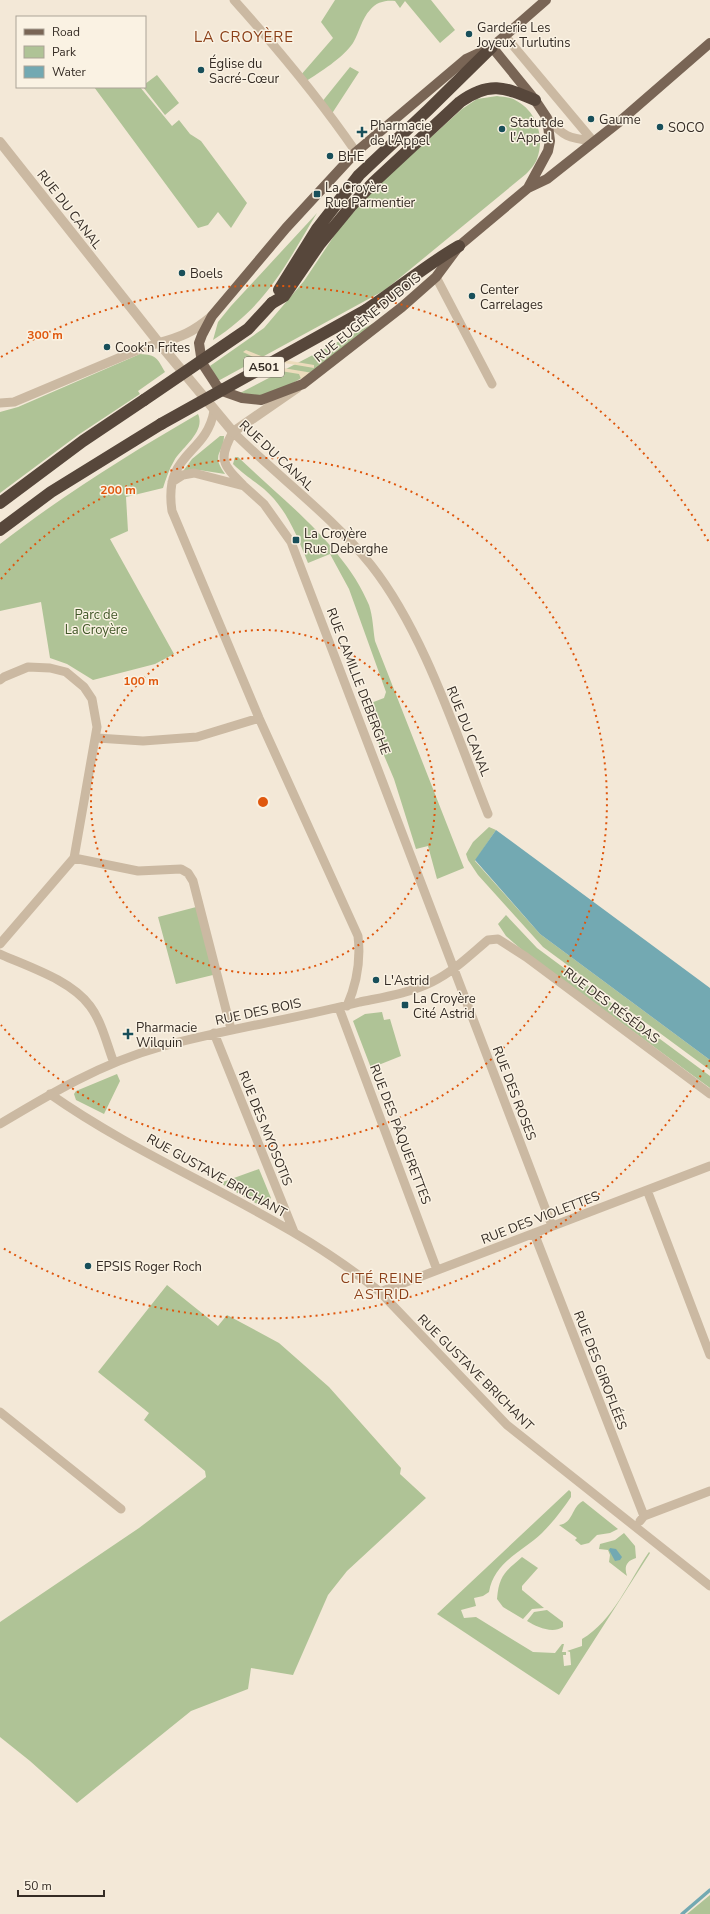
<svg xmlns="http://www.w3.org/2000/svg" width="710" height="1914" font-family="'Nunito Sans',sans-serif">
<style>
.green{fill:#afc396}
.plaza{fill:#ecdcbc}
.water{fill:#73a9b2}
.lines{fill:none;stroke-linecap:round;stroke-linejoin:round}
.stream{stroke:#73a9b2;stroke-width:3.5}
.minor{stroke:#cbb9a2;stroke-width:9}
.tertiary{stroke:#cbb9a2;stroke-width:10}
.primary{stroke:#796555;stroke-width:10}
.motorway{stroke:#57473b;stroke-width:12}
.motorway-bridge{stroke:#57473b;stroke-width:12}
.ring{fill:none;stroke:#df570d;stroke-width:2;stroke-dasharray:2 4}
.poi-dot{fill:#184f5a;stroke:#faf2e3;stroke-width:1.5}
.labels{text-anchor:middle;stroke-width:3;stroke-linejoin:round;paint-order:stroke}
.shield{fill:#faf2e3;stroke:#70675e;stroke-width:1}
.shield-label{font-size:12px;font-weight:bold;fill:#352c25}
.poi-label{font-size:13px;fill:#352c25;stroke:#faf2e3;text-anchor:start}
.street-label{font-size:13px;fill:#352c25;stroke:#faf2e3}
.park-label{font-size:13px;fill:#405627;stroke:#faf2e3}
.neighbourhood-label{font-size:14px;letter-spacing:1px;fill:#8b3f18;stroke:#faf2e3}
.quarter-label{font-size:15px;letter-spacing:1px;fill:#8b3f18;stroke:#faf2e3}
.centre{fill:#df570d;stroke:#faf2e3;stroke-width:2}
.ring-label{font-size:12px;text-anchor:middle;font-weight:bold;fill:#df570d;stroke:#faf2e3;stroke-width:3;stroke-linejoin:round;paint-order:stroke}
</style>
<rect width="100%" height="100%" fill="#f3e8d7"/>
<path class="green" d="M335 0H431L455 30 440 43 405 1 400 8 395 1C386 0 376 2 370 10 362 18 359 33 353 43 343 58 320 72 305 82L300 76 333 38 321 22Z
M350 67 359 72 331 115 321 103Z
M157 75 179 103 165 115 143 87H145V84Z
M94 87H140L172 126 179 120 190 134 201 141 247 203 231 228 218 212 208 225 198 228Z
M497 96C502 97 510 97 515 100 537 111 545 137 537 159 535 164 530 170 526 174L385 290 218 381 210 366 264 328 304 281 338 230 375 188 462 109 477 99Z
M317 213C285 266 267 305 213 340L218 322 231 306Z
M374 323C347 345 295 390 261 396 255 397 247 394 240 393Z
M140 354C157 355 157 358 165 372L138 391 140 394 78 435 0 493V412L18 407Z
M198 414C206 432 182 447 174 461 169 469 166 479 163 488L126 497 128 531 110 539 174 654 155 664 93 680 67 664 50 658 41 602 0 611V544C63 495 129 454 198 414Z
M220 436H224C224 454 210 453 225 474L199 470 181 474 192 459Z
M235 457H238C282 499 346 548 369 605 373 617 373 629 375 641L464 868 437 879 428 846 416 849 394 779 363 706 384 698 386 692 349 589 330 554 308 563C297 536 287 509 264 489 253 480 244 475 233 464Z
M489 827 496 830 475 861 540 934 710 1060V1070L543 947 478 875 468 860 466 854 473 842Z
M200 906 217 974 176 984 158 917Z
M506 915 537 948 710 1076V1088L522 950 506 936 498 924Z
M382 1012 384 1020 390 1019 401 1056 371 1068 353 1021 365 1014Z
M117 1074 120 1081 104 1114 76 1100 74 1094 76 1091Z
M259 1169 271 1198 267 1205H259L220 1183Z
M167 1285 218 1326 227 1315 279 1343 329 1387 401 1468 400 1474 426 1498 347 1571 328 1595 293 1675 251 1668 248 1689 191 1711 77 1803 30 1761 0 1737V1622L139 1528 206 1477 205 1471 144 1420 149 1413 98 1372Z
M569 1490 571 1492V1497C563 1509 553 1522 542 1533 522 1552 494 1562 489 1592L483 1596 474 1598 476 1606 461 1610 464 1618 476 1617 533 1652 555 1653 562 1644H564L562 1652H566V1655H563L564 1666 571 1665 570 1652 567 1651 582 1646V1639C613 1621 629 1581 649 1552L650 1553 559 1695 437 1614Z
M583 1501 618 1529 610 1533 597 1535 589 1543 581 1545 575 1540 577 1538 559 1525C574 1523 571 1507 583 1501Z
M624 1533 635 1546 636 1558C626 1561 624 1567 627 1576L609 1562 610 1555 608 1550 599 1549 600 1544 615 1540Z
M522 1557 538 1568 522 1586V1590L544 1608 532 1609 523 1619 503 1607 497 1599C499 1575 505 1572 522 1557Z
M547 1610 563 1622V1627C552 1634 537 1627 527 1621L534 1612Z
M710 1895V1914H687Z"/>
<path class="plaza" d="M246 350 261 356 314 365V368L255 358 243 352Z
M252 362 259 364 313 373 302 381 299 374 256 367 251 365Z"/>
<path class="water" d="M496 830 710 988V1060L540 934 475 860Z
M610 1548 616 1549 622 1557 620 1560 615 1561 609 1550Z"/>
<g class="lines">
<path class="stream" d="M682 1914 710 1890"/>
<path class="minor" d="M234 0C278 49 319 98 356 152
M505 36 593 141
M547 118C564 137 568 138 593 141
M436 277 492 384
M0 403 14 402 140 349 159 343
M214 411C206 456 163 452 172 511L259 718 358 936C361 961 357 983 347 1006
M172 482 183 475 194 473 244 486 264 504 291 542C379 770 464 999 552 1226
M243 485C222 464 218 459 233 432 278 477 331 515 371 565 424 632 456 734 488 814
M0 680 4 677 28 667 50 668 66 672 84 687 92 699 97 727 74 858 0 944
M97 738 143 741 197 737 259 718
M74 858 138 871 181 869 188 873 193 881 231 1029
M0 954C29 967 71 980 90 1006 102 1022 107 1045 114 1063
M339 1008 437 1270
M214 1033 294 1232
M50 1094C155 1168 280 1210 380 1292L507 1425 710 1586
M0 1124C50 1094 102 1063 160 1047 226 1029 294 1019 360 1002 384 997 410 993 432 982 453 972 470 955 488 940L498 939 526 957 710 1094
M647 1190 710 1355
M534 1233 644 1516
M380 1292 710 1166
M0 1412 121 1509
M640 1521 644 1516 710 1491"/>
<path class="tertiary" d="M0 142 159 343 233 432 297 388
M159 343C181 337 193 332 211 317"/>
<path class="primary" d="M546 0 492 47 466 59 356 152 286 228 212 316 202 335 199 343 202 363 217 386 225 392 242 398 261 400 303 384 402 307 436 277 459 246 528 188 547 179 619 122 710 43
M492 47 535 100 547 118 550 141 548 151 528 188"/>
<path class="motorway" d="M279 290 317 229 359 175 428 110 492 47
M272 303 284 296 319 245 352 205 374 182 460 102C489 81 504 87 535 100
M366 310C398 289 426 265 459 246
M0 503 83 441 144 400
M0 530 51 492 161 424"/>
<path class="motorway-bridge" d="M144 400 248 329 272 303
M161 424 366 310"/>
</g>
<g class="ring">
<circle cx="263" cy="802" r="172"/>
<path d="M1 579A344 344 0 1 1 1 1025"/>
<path d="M710 1060A516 516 0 0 1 1 1247M1 357A516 516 0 0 1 710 544"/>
</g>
<g class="poi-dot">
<circle cx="469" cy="34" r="4"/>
<circle cx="201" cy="70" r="4"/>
<circle cx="591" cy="119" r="4"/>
<circle cx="660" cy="127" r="4"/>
<circle cx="502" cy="129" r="4"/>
<path d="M360 126h4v4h4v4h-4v4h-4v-4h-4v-4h4z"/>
<circle cx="330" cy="156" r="4"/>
<rect x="313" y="190" width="8" height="8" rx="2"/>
<circle cx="182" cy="273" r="4"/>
<circle cx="472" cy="296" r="4"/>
<circle cx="107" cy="347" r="4"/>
<rect x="292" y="536" width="8" height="8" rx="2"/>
<circle cx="376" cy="980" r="4"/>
<rect x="401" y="1001" width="8" height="8" rx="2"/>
<path d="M126 1028h4v4h4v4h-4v4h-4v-4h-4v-4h4z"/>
<circle cx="88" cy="1266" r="4"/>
</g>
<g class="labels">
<rect class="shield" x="244" y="357" width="40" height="20" rx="3"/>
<g class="shield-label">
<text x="264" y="371">A501</text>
</g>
<g class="poi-label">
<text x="477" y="32">Garderie Les<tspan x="477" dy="15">Joyeux Turlutins</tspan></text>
<text x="209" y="68">Église du<tspan x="209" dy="15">Sacré-Cœur</tspan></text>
<text x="599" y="124">Gaume</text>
<text x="510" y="127">Statut de<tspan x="510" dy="15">l'Appel</tspan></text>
<text x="370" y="130">Pharmacie<tspan x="370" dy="15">de l'Appel</tspan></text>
<text x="668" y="132">SOCO</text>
<text x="338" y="161">BHE</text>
<text x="325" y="192">La Croyère<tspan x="325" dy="15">Rue Parmentier</tspan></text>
<text x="190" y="278">Boels</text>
<text x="480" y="294">Center<tspan x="480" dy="15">Carrelages</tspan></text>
<text x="115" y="352">Cook'n Frites</text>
<text x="304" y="538">La Croyère<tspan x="304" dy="15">Rue Deberghe</tspan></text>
<text x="384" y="985">L'Astrid</text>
<text x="413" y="1003">La Croyère<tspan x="413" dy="15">Cité Astrid</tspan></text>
<text x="136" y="1032">Pharmacie<tspan x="136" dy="15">Wilquin</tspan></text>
<text x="96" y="1271">EPSIS Roger Roch</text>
</g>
<g class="street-label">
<text transform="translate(70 209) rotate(52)" y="5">RUE DU CANAL</text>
<text transform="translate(367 317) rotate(-39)" y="5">RUE EUGÈNE DUBOIS</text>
<text transform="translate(277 455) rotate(43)" y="5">RUE DU CANAL</text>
<text transform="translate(359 681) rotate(69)" y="5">RUE CAMILLE DEBERGHE</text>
<text transform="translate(469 731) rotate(68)" y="5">RUE DU CANAL</text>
<text transform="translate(612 1005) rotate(37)" y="5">RUE DES RÉSÉDAS</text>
<text transform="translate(258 1011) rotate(-12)" y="5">RUE DES BOIS</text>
<text transform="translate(515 1093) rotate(69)" y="5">RUE DES ROSES</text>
<text transform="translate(266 1128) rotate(68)" y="5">RUE DES MYOSOTIS</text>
<text transform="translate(401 1134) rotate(69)" y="5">RUE DES PÂQUERETTES</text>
<text transform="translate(217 1175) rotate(29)" y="5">RUE GUSTAVE BRICHANT</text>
<text transform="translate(540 1217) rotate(-21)" y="5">RUE DES VIOLETTES</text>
<text transform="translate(601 1370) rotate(69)" y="5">RUE DES GIROFLÉES</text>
<text transform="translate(476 1372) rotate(45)" y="5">RUE GUSTAVE BRICHANT</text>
</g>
<g class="park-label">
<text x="96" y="619">Parc de<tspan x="96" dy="15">La Croyère</tspan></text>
</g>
<g class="neighbourhood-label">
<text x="382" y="1283">CITÉ REINE<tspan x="382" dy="16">ASTRID</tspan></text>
</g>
<g class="quarter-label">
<text x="244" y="42">LA CROYÈRE</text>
</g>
</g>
<circle cx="263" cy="802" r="6" class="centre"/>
<g class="ring-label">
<text x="45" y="339">300 m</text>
<text x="118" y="494">200 m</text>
<text x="141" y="685">100 m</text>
</g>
<rect x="16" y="16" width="130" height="72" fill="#faf2e3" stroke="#aba397"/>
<rect x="24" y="29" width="20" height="6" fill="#796555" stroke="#aba397"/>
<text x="52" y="36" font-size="12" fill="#352c25">Road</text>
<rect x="24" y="46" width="20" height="12" fill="#afc396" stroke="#aba397"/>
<text x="52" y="56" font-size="12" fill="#352c25">Park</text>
<rect x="24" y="66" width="20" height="12" fill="#73a9b2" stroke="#aba397"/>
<text x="52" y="76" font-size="12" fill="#352c25">Water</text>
<path d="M18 1890v6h86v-6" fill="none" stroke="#352c25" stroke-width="2"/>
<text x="24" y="1890" font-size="12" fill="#352c25" stroke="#faf2e3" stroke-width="3" paint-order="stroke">50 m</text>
</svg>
